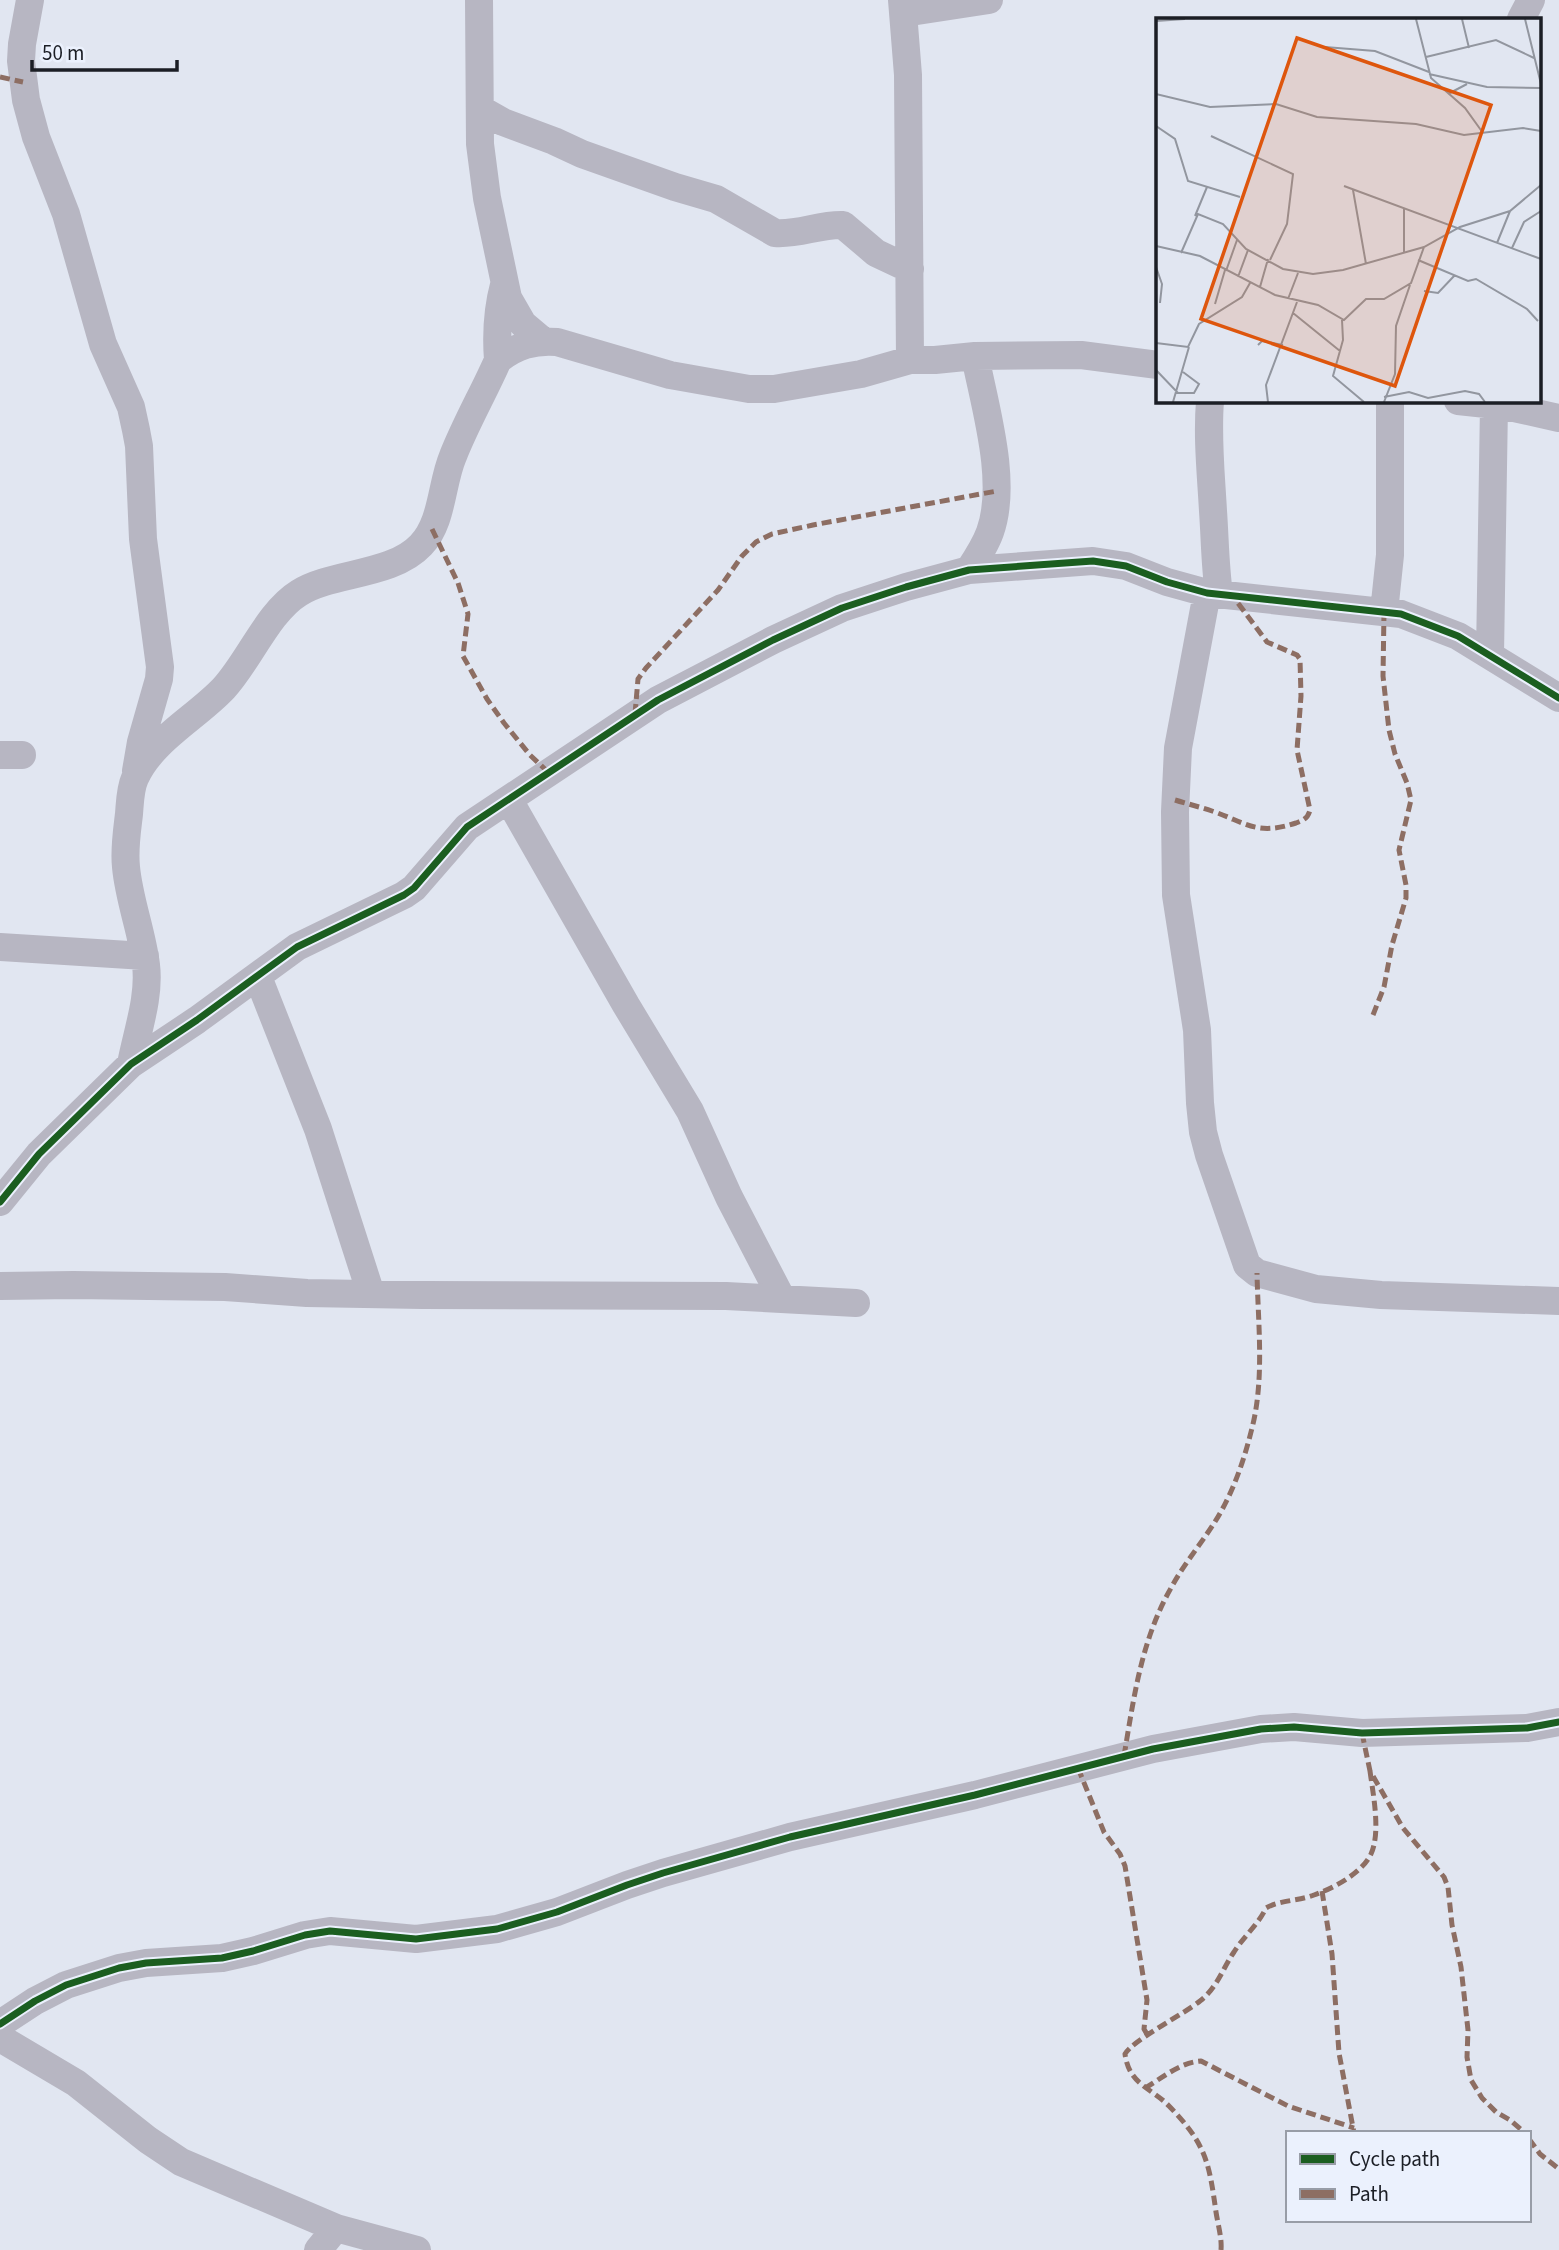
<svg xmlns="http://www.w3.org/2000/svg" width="1559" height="2250" font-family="'Source Sans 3',sans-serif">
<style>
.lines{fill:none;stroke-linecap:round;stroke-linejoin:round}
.minor{stroke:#b7b6c2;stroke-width:28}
.quiet{stroke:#8d6e63;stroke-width:5;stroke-dasharray:10 5;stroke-linecap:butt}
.cycleway-casing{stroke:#ebf1fd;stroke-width:11}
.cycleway{stroke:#1b5e20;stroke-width:7}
.inset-road{fill:none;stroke:#92969f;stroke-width:2}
.view{fill:#de560d;fill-opacity:0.15;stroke:#de560d;stroke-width:3.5}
.inset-edge{fill:none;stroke:#1b1e25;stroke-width:3.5}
</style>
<rect width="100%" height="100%" fill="#e1e6f1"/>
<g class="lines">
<path class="minor" d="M30 0 22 44 21 61 26 100 36 137 66 214 103 344 131 407 136 430 139 446 143 539 160 667 159 679 141 742 136 771
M479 0 480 144 487 198 508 298 523 324 542 340
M902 0 908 75 910 360
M904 13 989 0
M1521 19 1531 0
M480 109 503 122 554 141 582 154 675 187 716 199 775 233C798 235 820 224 843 225L876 253 910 269
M498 360C496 334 497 311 504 285
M1210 401C1207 438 1211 474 1213 511 1215 539 1215 566 1219 594
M1458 401 1505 406 1559 418
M969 570C977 558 985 546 990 532 1008 482 985 407 975 356
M1207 593 1178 748 1175 812 1176 895 1197 1030 1200 1103 1203 1132 1209 1155 1247 1265 1257 1273 1316 1289 1381 1295 1559 1301
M1384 612 1390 555V401
M1490 655 1494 405
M0 755H22
M509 800 626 1005 690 1111 729 1197 782 1299
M0 947 145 956
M258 977 318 1129 371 1294
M131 1064C137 1032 150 997 146 965 142 932 129 900 126 867 124 849 127 831 129 814 130 802 130 789 135 778 152 740 197 717 224 688 249 661 268 612 299 593 332 572 392 576 421 545 443 522 441 484 453 456 466 423 484 392 498 360 516 346 534 340 557 342L670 375 749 389H774L861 374 910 360H935L975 356 1081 355 1158 365
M0 1202 39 1154 131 1064 197 1020 297 947 404 895 414 888 467 827 658 700 773 640 842 608 906 587 969 570 1093 561 1126 566 1167 582 1207 593 1401 614 1458 636 1559 698
M0 1286 73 1285 225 1287 307 1293 422 1295 726 1296 856 1303
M0 2024 35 2001 66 1985 119 1968 146 1963 222 1958 253 1951 305 1935 330 1931 416 1939 497 1929 557 1912 627 1885 663 1873 790 1837 975 1795 1153 1749 1261 1729 1294 1727 1362 1733 1527 1728 1559 1722
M0 2038 76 2083 148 2140 181 2162 336 2228 417 2250
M318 2250 336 2228"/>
<path class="quiet" d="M0 77 23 82
M432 529 458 583 468 614 463 656 487 699 504 723 530 755 548 772
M635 714 638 679 646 668 718 590 742 556 756 542 772 534 813 525 997 491
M1175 800C1188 804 1200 807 1212 811 1247 823 1256 836 1296 823 1304 820 1308 818 1310 810L1297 750 1301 696 1300 659 1297 655 1267 642 1232 595
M1373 1015 1384 987 1392 945 1406 898V885L1399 850 1411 800 1407 783 1395 754 1389 730 1383 676 1384 612
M1362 1733 1370 1771 1403 1828 1444 1877 1448 1887 1452 1925 1461 1967 1468 2030 1467 2057 1471 2080 1482 2098 1496 2112 1510 2120 1525 2133
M1124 1756C1134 1697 1141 1641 1171 1588 1187 1558 1211 1533 1226 1502 1237 1480 1245 1456 1251 1432 1265 1381 1258 1325 1257 1273
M1078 1768 1104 1832 1120 1854 1125 1866 1147 2000 1144 2029 1148 2036
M1322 1891 1332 1954 1339 2053 1354 2133
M1145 2088C1162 2078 1181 2062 1201 2061L1288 2106 1354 2128
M1529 2139 1540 2154 1559 2169
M1221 2250C1222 2238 1218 2225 1216 2212 1209 2162 1206 2144 1169 2106 1152 2088 1129 2085 1125 2054 1133 2040 1184 2014 1200 2001 1217 1988 1223 1968 1234 1952 1244 1936 1258 1925 1266 1908 1280 1900 1299 1901 1314 1895 1334 1888 1362 1873 1371 1854 1381 1832 1373 1794 1370 1771"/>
<g class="cycleway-casing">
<path id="cycleway" d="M0 1202 39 1154 131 1064 197 1020 297 947 404 895 414 888 467 827 658 700 773 640 842 608 906 587 969 570 1093 561 1126 566 1167 582 1207 593 1401 614 1458 636 1559 698
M0 2024 35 2001 66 1985 119 1968 146 1963 222 1958 253 1951 305 1935 330 1931 416 1939 497 1929 557 1912 627 1885 663 1873 790 1837 975 1795 1153 1749 1261 1729 1294 1727 1362 1733 1527 1728 1559 1722"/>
</g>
<use href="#cycleway" class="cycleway"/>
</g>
<g transform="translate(1156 18)">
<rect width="385" height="385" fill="#e1e6f1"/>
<path class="inset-road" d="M260 1 275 60 309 90 327 115M306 1 313 30M369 1 385 66M0 3 29 1M169 29 219 33 273 54M270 39 340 22 378 40M273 56 331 69 385 70M292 76 311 66M0 96V76L54 89 120 86 161 99 260 106 308 117 367 110 385 113M0 108 19 121 32 163 84 179M55 118 137 156 131 206 114 242M188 168 385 241M197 172 210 246M248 190V235M39 198 51 169M341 225 354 193M0 228 44 238 119 277 162 287 188 302 210 281H228L255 265 268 229M356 230 368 204 385 193M25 235 42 196 67 206 90 231 127 251 157 256 187 252 268 229 304 209 354 193 385 167M262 242 312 263 320 261 371 291 382 303M0 249 6 266 4 285M70 253 81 222M82 259 92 232M104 269 112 241M268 273 282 275 299 257M132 281 142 255M59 286 69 252M137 295 184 333M186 302 187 322 177 358 208 384M0 325 32 329 43 306 86 279 94 265M102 327 106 323 127 327M0 352 22 375H38L43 366 27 354M228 379 253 374 272 380 309 373 323 376 329 384M17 384 33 329M112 384 110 367 141 284M228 384 239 356 240 308 254 267"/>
<path class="view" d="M141 20 335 87 239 368 45 301Z"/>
<rect width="385" height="385" class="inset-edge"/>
</g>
<rect x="1286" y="2131" width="245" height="91" fill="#ebf1fd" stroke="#989da7" stroke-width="2"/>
<rect x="1300" y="2154" width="35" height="10" fill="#1b5e20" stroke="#989da7" stroke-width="2"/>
<text x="1349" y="2166" font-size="21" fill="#1b1e25">Cycle path</text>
<rect x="1300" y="2189" width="35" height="10" fill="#8d6e63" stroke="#989da7" stroke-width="2"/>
<text x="1349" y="2201" font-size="21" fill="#1b1e25">Path</text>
<path d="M32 60v10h145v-10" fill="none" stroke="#1b1e25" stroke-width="3.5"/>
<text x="42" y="60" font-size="21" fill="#1b1e25" stroke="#ebf1fd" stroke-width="5" paint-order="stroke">50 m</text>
</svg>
